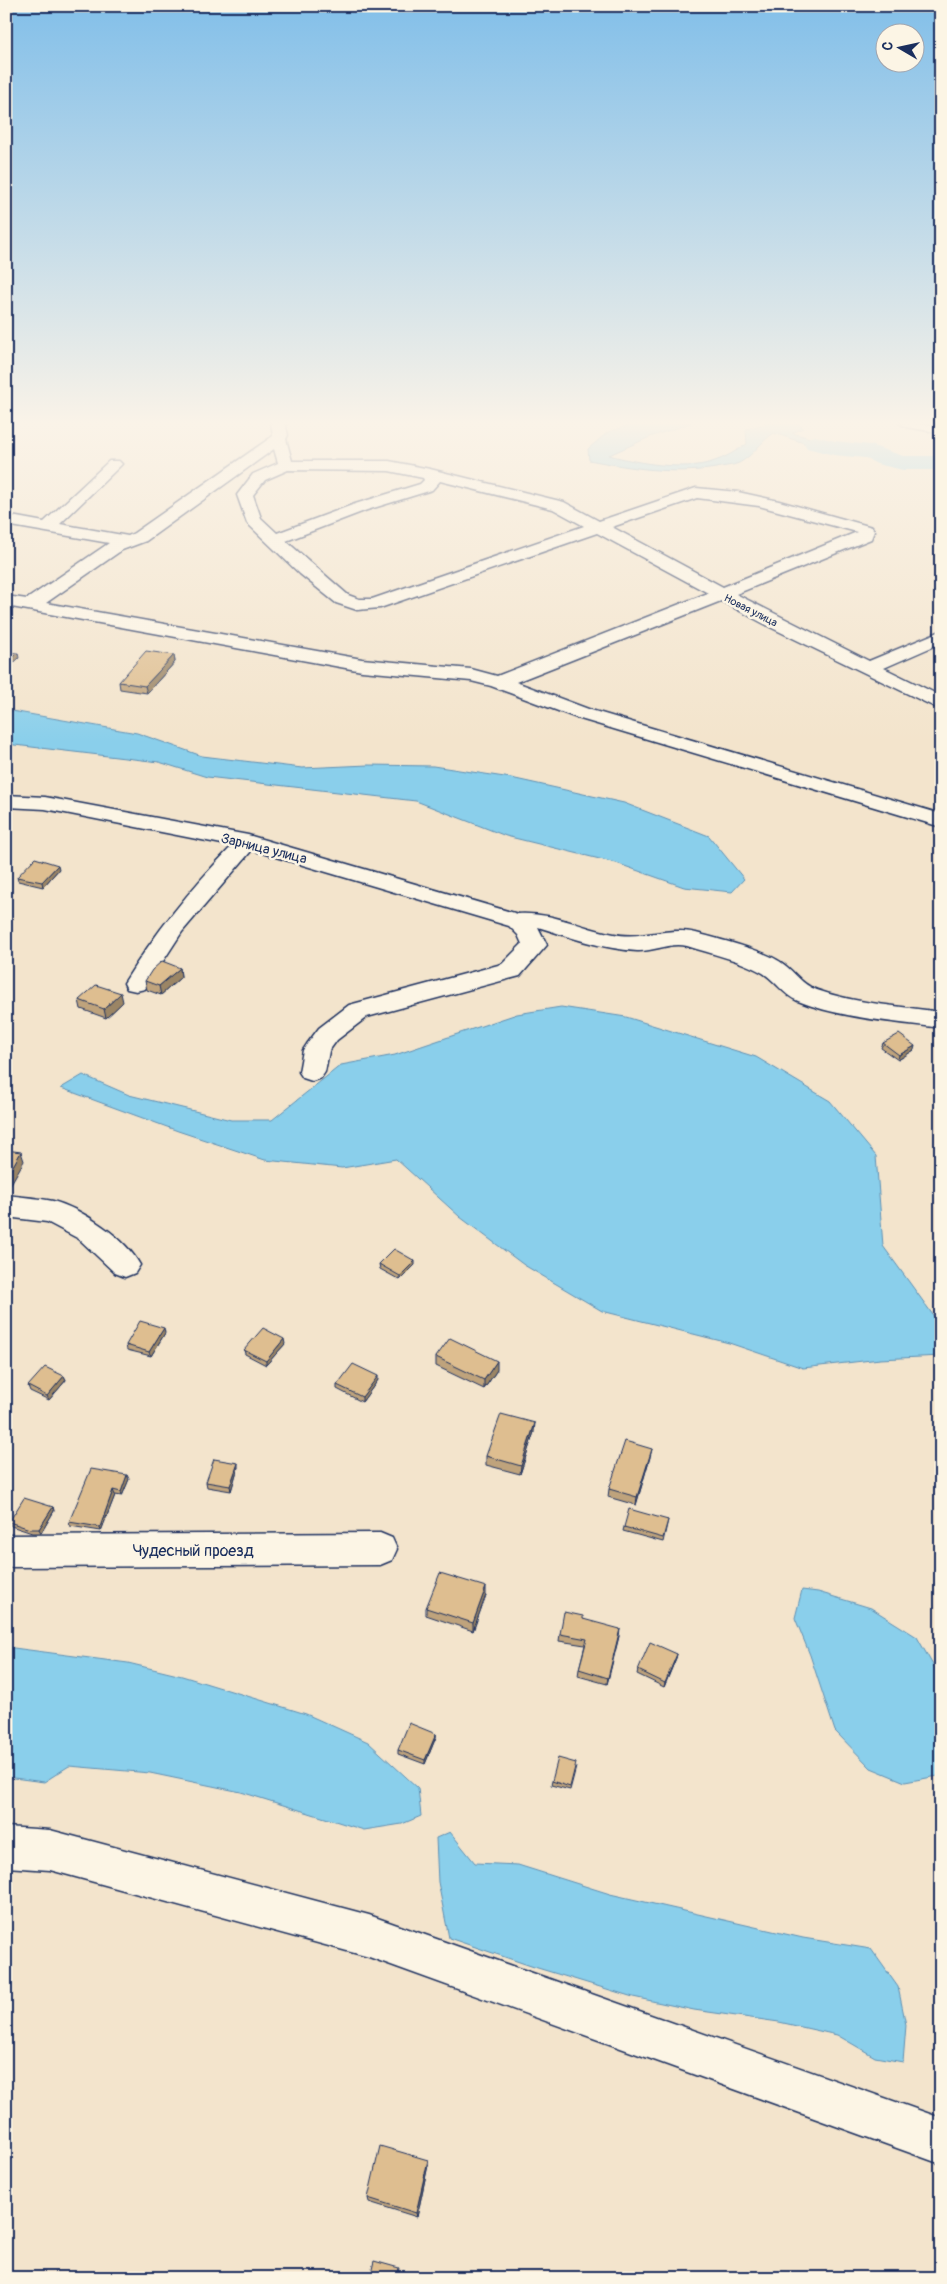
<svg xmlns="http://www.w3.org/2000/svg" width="947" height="2284" font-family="Pangolin,sans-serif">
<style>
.water{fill:#8acfeb;stroke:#5e8fb3}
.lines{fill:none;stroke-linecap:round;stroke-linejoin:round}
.river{fill:#8acfeb;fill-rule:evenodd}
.minor-casing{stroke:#1b2f5e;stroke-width:3}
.minor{fill:#fcf5e5;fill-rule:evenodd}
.wall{fill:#bfa37c;stroke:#1b2f5e}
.shaded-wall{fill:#9b8565;stroke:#1b2f5e}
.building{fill:#debe90;stroke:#1b2f5e}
.labels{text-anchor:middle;stroke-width:5;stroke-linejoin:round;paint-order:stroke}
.far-street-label{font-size:11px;fill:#1b2f5e;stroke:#fcf5e5}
.street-label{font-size:14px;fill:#1b2f5e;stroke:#fcf5e5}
.near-street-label{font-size:16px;fill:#1b2f5e;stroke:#fcf5e5}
</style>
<rect width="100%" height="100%" fill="#f3e4cc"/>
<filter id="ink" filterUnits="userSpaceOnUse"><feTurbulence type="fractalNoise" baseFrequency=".02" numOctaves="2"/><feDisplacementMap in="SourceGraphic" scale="10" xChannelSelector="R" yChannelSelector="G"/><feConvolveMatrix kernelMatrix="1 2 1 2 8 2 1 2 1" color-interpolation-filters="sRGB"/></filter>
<g filter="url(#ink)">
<path class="water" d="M637 423H691L650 437 609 455C637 463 683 471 712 462 725 458 736 451 747 444L746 429 770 423H798L803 428 792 433 846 448 870 452 822 449 774 433C760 442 754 455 739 463 732 466 723 466 716 468 673 475 631 468 589 460L588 449 608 432Z
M6 710 137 733 202 756 302 768 368 765 433 766 511 778 624 803 709 836 744 879 732 892 684 887 616 863 506 836 416 801 207 777 159 762 6 744Z
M561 1007 626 1017 756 1057 830 1101 876 1156 883 1246 941 1326V1356L880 1359 803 1368 729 1343 602 1311 524 1265 460 1217 396 1159 342 1168 265 1160 178 1131 61 1088 83 1075 129 1095 231 1120H272L341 1065 395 1055 517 1014Z
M802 1590 818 1592 871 1608 917 1637 938 1674 941 1687V1770L938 1776 905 1782 871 1768 835 1731 810 1655 795 1618Z
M6 1647 128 1663 182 1676 306 1714 368 1742 418 1788 421 1816 402 1824 364 1830 241 1792 150 1773 69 1766 44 1782 6 1777Z
M450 1832 475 1863 518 1865 610 1894 803 1938 871 1949 898 1987 906 2025 903 2062 875 2057 837 2035 779 2022 694 2010 633 1997 531 1966 449 1938 438 1882 436 1838Z"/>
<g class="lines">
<path class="river" d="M815 436 835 441 870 445 903 456H941V470H903L877 464 865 458 834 455 807 448 804 443 807 438Z"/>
<g class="minor-casing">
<path id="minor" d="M271 423H285L288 435 286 439 292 461H389L430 469 564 502 599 521 696 488 738 492 779 501 872 527 874 531 871 539 736 594 869 661 941 631V643L884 668 941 696V710L774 629 721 601 516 682 591 710 941 814V827L577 718 491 686 471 681 362 671 6 606V596L27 599 109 543 6 525V515L44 522 109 461H119L122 464 119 467 60 524 128 536 134 533 273 436ZM274 449 278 463 253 474 237 495 247 523 300 574 336 603 357 610 380 608 597 533 708 593 497 676 471 669 362 659 46 603 122 550 146 541ZM288 470 389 471 423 478 424 480 420 484 355 504 277 533 261 518 253 495 265 480ZM440 481 553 509 584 526 372 599H359L348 595 286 541 367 510 432 490ZM697 498 759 506 857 532 723 587 612 527Z
M899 423 941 425V433L906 427Z
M6 795 45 797 248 835 518 914C554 912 580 928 614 934 642 940 668 926 696 933 718 939 764 950 782 963 795 972 802 985 817 990 857 1004 900 1006 941 1012V1028C897 1022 839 1018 798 1001 783 995 776 981 763 973 740 960 712 954 687 946 670 942 654 952 637 951 602 949 570 937 538 927L547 945 520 976 367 1017 337 1040 329 1051 325 1072 321 1078 312 1081 303 1078 299 1072 303 1050 307 1044 319 1028 349 1005 502 964 522 944 518 935 509 926 252 850 182 932 145 989 136 991 127 989 124 983C155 933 191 888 232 846L45 809 6 807Z
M6 1195C22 1197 38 1198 53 1201 82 1209 126 1238 140 1265L135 1273 125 1277 115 1273 79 1239 47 1222 6 1217Z
M380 1533 392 1538 397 1549 392 1560 380 1565 6 1567V1535Z
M6 1827 50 1830 369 1915 941 2118V2164L369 1957 50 1870 6 1867Z"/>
</g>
<use href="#minor" class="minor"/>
</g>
<path class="wall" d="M174 655 175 662 147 693 120 689 119 682Z
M59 869 43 887 18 881 17 877Z
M180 968 181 977 161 995 147 990 145 981Z
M79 1000 123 1002 106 1018 81 1009Z
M883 1043 914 1050 898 1060 881 1048Z
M379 1264 415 1265 400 1280 380 1269Z
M165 1333 151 1356 127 1350 126 1345Z
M285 1344 266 1365 245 1354 244 1350Z
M436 1357 497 1370 484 1389 436 1366Z
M64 1376 66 1380 49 1400 30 1391 28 1386Z
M378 1380 362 1402 337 1389V1385Z
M534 1432 520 1474 486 1465V1456Z
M650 1457 636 1505 608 1497 609 1489Z
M238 1467 231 1491 207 1487 206 1482Z
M129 1479 122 1496 115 1495 101 1531 70 1526 69 1522Z
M53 1507 54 1511 41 1533H32L11 1526 9 1522Z
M668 1520 663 1542 623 1531 624 1527Z
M486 1595 473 1631 426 1615V1608Z
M583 1619 619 1636 607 1684 578 1676 579 1669 585 1645 559 1641 560 1634Z
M677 1654 676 1658 664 1687 637 1674 638 1670Z
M436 1734V1737L425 1764 398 1754V1750Z
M576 1767 570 1790 551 1785 552 1781Z
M428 2160V2165L417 2217 369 2202 368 2198Z"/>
<path class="shaded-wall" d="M18 653 19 658 6 670V665Z
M174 655 175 662 147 693 145 686Z
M58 865 59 869 43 887 42 882Z
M180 968 181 977 161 995 159 986Z
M121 993 123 1002 106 1018 104 1009Z
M915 1046 914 1050 898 1060 899 1055Z
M21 1152 24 1161 8 1189 6 1184V1178Z
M415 1261V1265L400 1280V1276Z
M164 1328 165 1333 151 1356 149 1352Z
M284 1339 285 1344 266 1365V1361Z
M497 1361V1370L484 1389V1380Z
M64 1376 66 1380 49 1400 47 1396Z
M378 1376V1380L362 1402V1397Z
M535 1423 534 1432 520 1474 521 1466Z
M652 1449 650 1457 636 1505 637 1497Z
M238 1463V1467L231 1491 230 1486Z
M127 1475 129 1479 122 1496 121 1492Z
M113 1490 115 1495 101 1531 100 1527Z
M53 1507 54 1511 41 1533 39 1529Z
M486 1587V1595L473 1631V1623Z
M620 1629 619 1636 607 1684 608 1678Z
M677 1654 676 1658 664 1687 665 1683Z
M436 1734V1737L425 1764V1760Z
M428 2160V2165L417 2217 416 2213Z"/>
<path class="building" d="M146 651 174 655 145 686 119 682Z
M6 652 18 653 6 665Z
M35 858 58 865 42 882 17 877Z
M162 961 180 968 159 986 145 981 152 970Z
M96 985 121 993 104 1009 79 1000Z
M899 1034 915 1046 899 1055 883 1043Z
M6 1150 21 1152 6 1178Z
M394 1249 415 1261 400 1276 379 1264Z
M140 1321 164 1328 149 1352 126 1345Z
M263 1328 284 1339 266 1361 244 1350Z
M450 1338 497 1361 484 1380 436 1357Z
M353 1364 378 1376 362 1397 337 1385Z
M45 1367 64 1376 47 1396 28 1386Z
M501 1414 535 1423 521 1466 486 1456Z
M625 1441 652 1449 637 1497 609 1489Z
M214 1459 238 1463 230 1486 206 1482Z
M91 1469 127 1475 121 1492 113 1490 100 1527 69 1522Z
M24 1498 53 1507 39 1529H30L9 1522Z
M629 1509 668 1520 663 1538 624 1527Z
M440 1573 486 1587 473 1623 426 1608Z
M564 1612 583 1616V1619L620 1629 608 1678 579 1669 587 1639 560 1634Z
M650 1642 677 1654 665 1683 638 1670Z
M409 1723 436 1734 425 1760 398 1750Z
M558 1758 576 1763 570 1787 552 1781Z
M380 2146 428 2160 416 2213 368 2198Z
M374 2261 399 2268 397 2278H370Z"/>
</g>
<linearGradient id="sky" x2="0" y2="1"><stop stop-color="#82bfe9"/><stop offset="0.57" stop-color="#faf3e8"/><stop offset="1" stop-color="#faf3e8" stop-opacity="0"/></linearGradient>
<rect width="947" height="742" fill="url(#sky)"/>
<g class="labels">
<g class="far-street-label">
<text transform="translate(751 610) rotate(27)" y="4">Новая улица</text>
</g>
<g class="street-label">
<text transform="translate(264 848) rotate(14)" y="5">Зарница улица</text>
</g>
<g class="near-street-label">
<text x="193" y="1556">Чудесный проезд</text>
</g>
</g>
<rect width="947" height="2284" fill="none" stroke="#fcf5e5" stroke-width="25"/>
<rect x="12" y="12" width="922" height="2259" fill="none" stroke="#1b2f5e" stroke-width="2" filter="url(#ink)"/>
<g transform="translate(900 48) rotate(279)"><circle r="24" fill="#fcf5e5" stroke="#a2a6af"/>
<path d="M0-4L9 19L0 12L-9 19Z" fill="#1b2f5e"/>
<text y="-8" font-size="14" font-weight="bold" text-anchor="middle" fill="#1b2f5e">С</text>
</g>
</svg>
